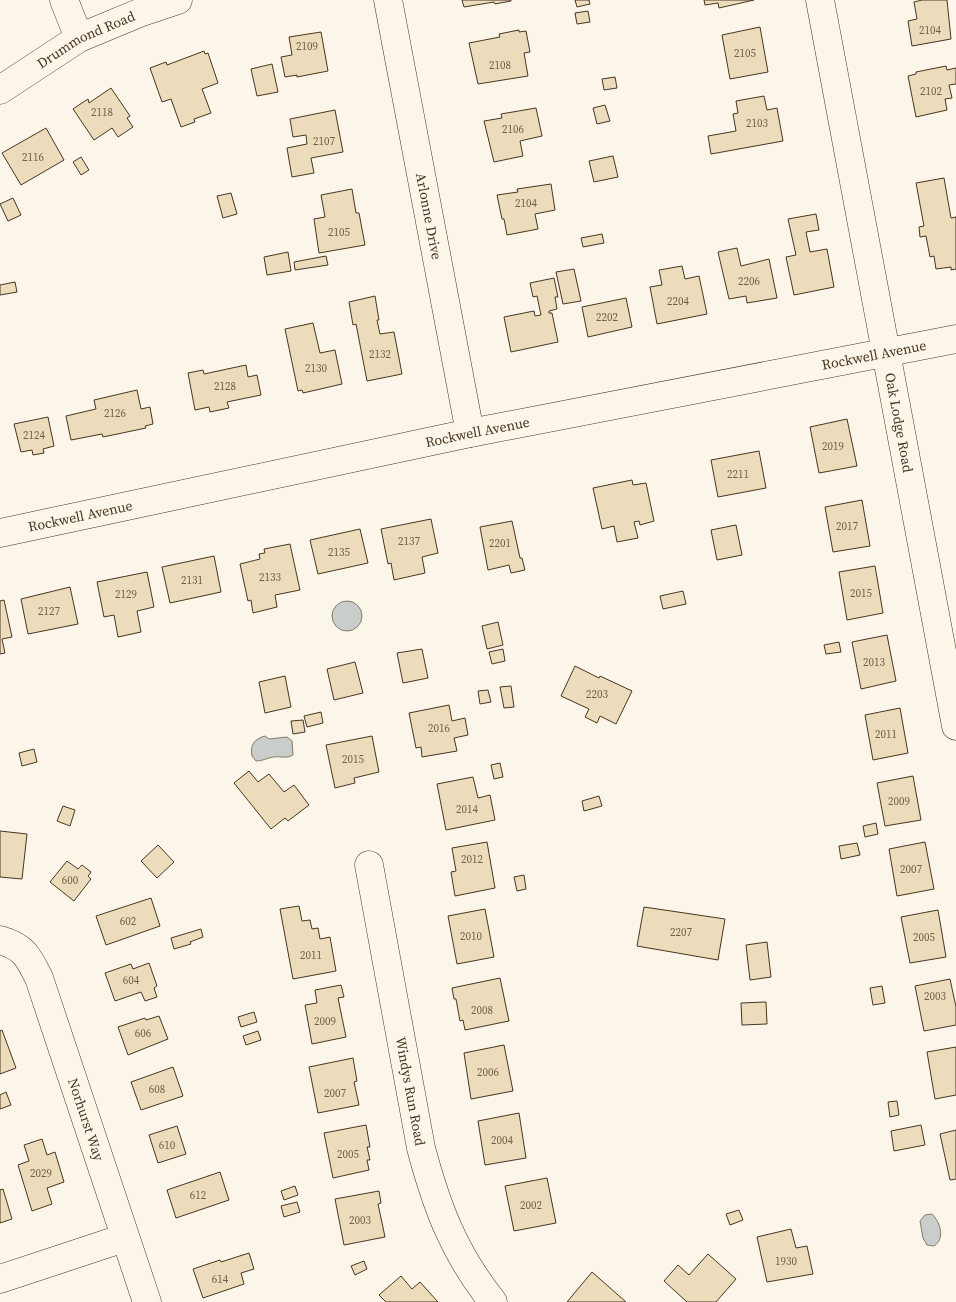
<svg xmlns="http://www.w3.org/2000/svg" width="956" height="1302" font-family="'Source Serif 4',serif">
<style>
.water{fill:#c9cecd;stroke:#887966}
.building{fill:#ecdcbc;stroke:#4a3520}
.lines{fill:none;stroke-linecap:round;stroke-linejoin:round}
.minor-casing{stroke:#4a3520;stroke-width:29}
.minor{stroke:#fbf6e9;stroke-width:28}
.labels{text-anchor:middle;stroke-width:4;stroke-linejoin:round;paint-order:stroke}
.number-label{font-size:11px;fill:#725f47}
.street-label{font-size:14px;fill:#4a3520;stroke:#fbf6e9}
</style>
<rect width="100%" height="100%" fill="#fbf6e9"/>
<path class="water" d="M332 616a15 15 0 1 1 30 0a15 15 0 1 1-30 0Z
M265 736 269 739 287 737 292 741 293 755C286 759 281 756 273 757 267 758 263 761 256 761L252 756C250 745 254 739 265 736Z
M932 1214C941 1223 945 1239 934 1246L927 1245 923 1238 920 1221 925 1215Z"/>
<path class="building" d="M462 0H511V1L495 4 494 2 464 7Z
M575 0H589L590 4 577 7Z
M704 0H754L719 8 718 3 705 5Z
M922 0H947L951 39 912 46 908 21 917 19 914 2Z
M588 11 590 22 577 24 575 13Z
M760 27 768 72 730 79 722 35Z
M519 30V32L526 31 530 52 524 53 528 76 478 84 469 43 500 37 499 34Z
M321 32 328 71 297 77V75L285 77 281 57 292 55 289 37Z
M204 51 205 54 208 53 218 83 202 89 211 113 194 119 195 122 181 127 171 99 162 102 150 68 166 62 167 65Z
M272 64 278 92 257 96 251 69Z
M946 66 947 70 956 68V84L949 85 952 98 945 99 947 110 916 117 908 76 916 74V72Z
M615 77 617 88 604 90 602 79Z
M111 88 130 116 127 118 133 127 118 137 112 128 94 140 73 109 88 99 89 103Z
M764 96 767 110 777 108 783 141 711 154 708 136 736 131 733 114 738 113 736 101Z
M605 105 610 121 597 124 593 108Z
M536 108 542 136 520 141 523 156 494 162 484 121 502 118 501 114Z
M335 110 343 152 311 158 314 173 292 177 287 148 307 144 306 135 293 137 290 119Z
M46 128 64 160 21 185 2 153Z
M613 156 618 177 594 182 589 161Z
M81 157 89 170 81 175 73 162Z
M944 178 951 218 956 217V269L951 270V267L936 269 934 256 930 257 926 236 920 237 919 227 924 226 916 183Z
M551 184 555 210 535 214 538 229 507 235 504 219H502L497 195 518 192 517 189Z
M352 189 356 213H359L365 245 319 253 314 219 325 217 321 195Z
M231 193 237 214 223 218 217 196Z
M13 198 21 215 8 221 0 204Z
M816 214 819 230 806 232 810 252 827 249 834 287 794 295 786 257 796 255 788 219Z
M602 234 604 243 583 247 581 238Z
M737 248 741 266 769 259 777 298 747 303 746 296 729 299 718 252Z
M288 252 291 271 267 275 264 257Z
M326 256 328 265 295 270 294 262Z
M682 266 685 279 699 276 707 314 657 324 650 287 662 285 659 270Z
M574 269 581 301 563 304 556 272Z
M554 278 558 297H555L557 309 549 311V313H552L558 342 511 352 504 317 534 311 535 316 541 315 537 296 533 297 530 283Z
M15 282 17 292 0 295V285Z
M375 296 379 320H377L380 334 394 332 402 374 367 381 356 324 353 325 349 302Z
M626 298 632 327 588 337 582 307Z
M313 323 320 353 335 350 342 384 303 393 302 390 298 391 285 329Z
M246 365 248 377 257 375 261 395 227 402 229 408 210 412 209 407 195 410 188 373 203 370 204 374Z
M137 390 141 409 150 407 153 424 145 426 146 428 103 437 102 434 71 440 66 416 96 409 94 400Z
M48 417 54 446 43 449 44 453 33 455 32 450 21 452 14 424Z
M847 419 857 466 819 473 810 427Z
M759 451 766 488 718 497 711 460Z
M632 480 633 485 646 483 654 521 640 525 639 521 634 522 638 538 617 542 614 526 602 529 593 488Z
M862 500 870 546 833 552 825 507Z
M431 519 438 553 422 557 425 573 394 580 391 563 388 564 381 529Z
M512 521 520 558H522L525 570 511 573 509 565 488 570 480 527Z
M736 525 742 555 717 560 711 530Z
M360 529 368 563 318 574 310 540Z
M290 544 300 590 275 595 277 607 253 613 251 600 248 601 240 564 260 559 259 554 265 553 264 549Z
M214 556 221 592 170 603 162 567Z
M875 566 883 613 847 620 839 572Z
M147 572 154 607 137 611 141 632 118 637 114 615 104 617 97 582Z
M70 587 78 624 28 634 21 599Z
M683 591 686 604 663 609 660 596Z
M4 600 12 637 2 639 5 653 0 654V601Z
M498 622 503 645 487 649 482 626Z
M887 635 896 681 861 689 852 642Z
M839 642 841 652 826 654 824 645Z
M422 649 428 678 403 683 397 653Z
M503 649 505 661 492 664 489 652Z
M355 662 363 693 334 700 327 669Z
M575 666 599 678 600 676 632 691 616 724 600 716 597 723 585 717 589 709 561 696Z
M285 676 291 707 265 713 259 682Z
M511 686 514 707 504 708 500 687Z
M488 690 491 702 480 704 478 691Z
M449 705 452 721 465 718 468 735 454 738 457 751 422 757 421 747 416 748 409 713Z
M900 708 908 753 873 760 865 715Z
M321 712 323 723 307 727 304 716Z
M303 720 305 732 293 734 291 721Z
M372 736 379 772 354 778 355 783 335 788 326 745Z
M34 749 37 762 22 766 19 753Z
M500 763 503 777 494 779 491 765Z
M249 771 258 782 269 774 284 792 294 785 309 805 288 821 285 818 271 829 234 783Z
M913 776 921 820 885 826 877 783Z
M473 777 478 798 490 795 495 820 446 830 437 784Z
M599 796 602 806 584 811 582 801Z
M63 806 75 810 70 826 57 821Z
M876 823 878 834 865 837 863 826Z
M0 831 27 834 22 879 0 877Z
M487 842 495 888 455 896 451 872 456 871 452 848Z
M925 842 934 889 897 896 889 849Z
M857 843 860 855 841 859 839 846Z
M158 845 174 862 157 878 141 861Z
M67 861 78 869 82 865 91 872 88 876 91 879 74 901 50 882Z
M524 875 526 889 517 891 514 877Z
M151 898 160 926 106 945 96 916Z
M299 906 302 921 310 920 312 929 318 928 320 939 330 937 336 971 293 979 280 909Z
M644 907 725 919 718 960 637 946Z
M485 909 494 957 457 964 448 916Z
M938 910 946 957 910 963 901 917Z
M201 929 203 937 190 942 191 944 174 949 171 938Z
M767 942 771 977 750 980 746 945Z
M149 963 157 986 154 988 157 997 145 1001 141 992 115 1001 105 973 131 964 133 969Z
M500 978 509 1021 465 1030 463 1020 460 1021 456 999H454L452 988Z
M950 979 956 1007V1025L924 1031 915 986Z
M341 985 344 997 338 998 346 1037 312 1044 305 1005 317 1003 315 990Z
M882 986 885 1003 873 1005 870 988Z
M766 1002 767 1024 742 1025 741 1003Z
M254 1012 257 1022 241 1027 238 1017Z
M159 1016 168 1039 128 1055 118 1027 145 1018 146 1020Z
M2 1030 16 1068 0 1074V1031Z
M258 1031 261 1040 246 1045 243 1036Z
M504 1045 513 1091 471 1099 464 1053Z
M956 1047V1095L935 1099 927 1052Z
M353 1058 357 1081 354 1082 359 1105 318 1113 309 1067Z
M173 1067 183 1096 141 1110 131 1082Z
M6 1092 11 1105 0 1109V1095Z
M897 1101 899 1115 890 1117 888 1102Z
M519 1113 526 1158 485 1165 478 1121Z
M366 1125 370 1147H367L370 1160H367L369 1170 333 1178 324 1133Z
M921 1125 925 1145 894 1151 891 1131Z
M177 1126 186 1154 158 1163 149 1135Z
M956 1130V1179L950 1180 940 1134Z
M42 1139 47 1155 55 1152 64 1182 47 1188 52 1204 32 1211 18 1165 29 1161 24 1145Z
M220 1172 229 1200 176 1218 167 1190Z
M547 1178 556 1223 514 1231 505 1186Z
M295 1186 298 1195 284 1200 281 1191Z
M3 1189 12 1219 0 1223V1190Z
M379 1191 381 1203 378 1204 385 1237 344 1245 335 1199Z
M297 1202 300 1212 284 1217 281 1206Z
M739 1210 743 1220 730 1225 726 1214Z
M791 1229 796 1248 807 1246 813 1274 767 1282 757 1237Z
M249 1253 254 1269 241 1273 244 1284 203 1298 193 1269 220 1260 221 1262Z
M708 1254 736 1279 716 1302H687L664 1281 678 1265 689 1275Z
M364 1261 367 1269 355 1275 351 1266Z
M592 1272 626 1302H567Z
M401 1276 412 1289 420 1282 438 1302H386L379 1295Z"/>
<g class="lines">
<g class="minor-casing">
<g id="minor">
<path d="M64 0 79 38"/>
<path id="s1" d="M388 0 470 433"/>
<path id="s2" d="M820 0 956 726"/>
<path id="s3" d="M0 90 79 38 139 13 178 0"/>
<path id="s4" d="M0 533 470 433 956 339"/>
<path id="s5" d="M369 865 421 1148C437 1208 454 1253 493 1302"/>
<path id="s6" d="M0 940C24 947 28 956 39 978L147 1302"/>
<path d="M0 1279 124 1238"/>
</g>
</g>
<use href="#minor" class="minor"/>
</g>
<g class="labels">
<g class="number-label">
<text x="930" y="34">2104</text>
<text x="307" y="50">2109</text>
<text x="745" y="57">2105</text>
<text x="500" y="69">2108</text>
<text x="931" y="95">2102</text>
<text x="102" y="116">2118</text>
<text x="757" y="127">2103</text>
<text x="513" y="133">2106</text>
<text x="324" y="145">2107</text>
<text x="33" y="161">2116</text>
<text x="526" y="207">2104</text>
<text x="339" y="236">2105</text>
<text x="749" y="285">2206</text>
<text x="678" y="305">2204</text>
<text x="607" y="321">2202</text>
<text x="380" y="358">2132</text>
<text x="316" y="372">2130</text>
<text x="225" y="390">2128</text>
<text x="115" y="417">2126</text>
<text x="34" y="439">2124</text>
<text x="833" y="450">2019</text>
<text x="738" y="478">2211</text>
<text x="847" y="530">2017</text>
<text x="409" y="545">2137</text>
<text x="500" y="547">2201</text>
<text x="339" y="556">2135</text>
<text x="270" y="581">2133</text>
<text x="192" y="584">2131</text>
<text x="861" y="597">2015</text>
<text x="126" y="598">2129</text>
<text x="49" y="615">2127</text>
<text x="874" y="666">2013</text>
<text x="597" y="698">2203</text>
<text x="439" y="732">2016</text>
<text x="886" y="738">2011</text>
<text x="353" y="763">2015</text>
<text x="899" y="805">2009</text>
<text x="467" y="813">2014</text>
<text x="472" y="863">2012</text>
<text x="911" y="873">2007</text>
<text x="70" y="884">600</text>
<text x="128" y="925">602</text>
<text x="681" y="936">2207</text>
<text x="471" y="940">2010</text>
<text x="924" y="941">2005</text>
<text x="311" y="959">2011</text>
<text x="131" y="984">604</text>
<text x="935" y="1000">2003</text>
<text x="482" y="1014">2008</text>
<text x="325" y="1025">2009</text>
<text x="143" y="1037">606</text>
<text x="488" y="1076">2006</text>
<text x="157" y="1093">608</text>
<text x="335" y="1097">2007</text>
<text x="502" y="1144">2004</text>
<text x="167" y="1149">610</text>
<text x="348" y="1158">2005</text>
<text x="41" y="1177">2029</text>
<text x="198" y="1199">612</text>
<text x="531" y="1209">2002</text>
<text x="360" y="1224">2003</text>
<text x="786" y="1265">1930</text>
<text x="220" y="1283">614</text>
</g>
<g class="street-label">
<text dy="5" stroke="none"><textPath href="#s3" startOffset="100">Drummond Road</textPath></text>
<text dy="5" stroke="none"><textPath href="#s1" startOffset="220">Arlonne Drive</textPath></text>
<text dy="5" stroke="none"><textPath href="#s4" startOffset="892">Rockwell Avenue</textPath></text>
<text dy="5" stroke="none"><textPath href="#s2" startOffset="430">Oak Lodge Road</textPath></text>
<text dy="5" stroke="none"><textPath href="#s4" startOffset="488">Rockwell Avenue</textPath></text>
<text dy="5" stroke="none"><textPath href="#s4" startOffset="82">Rockwell Avenue</textPath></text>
<text dy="5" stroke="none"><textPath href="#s5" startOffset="230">Windys Run Road</textPath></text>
<text dy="5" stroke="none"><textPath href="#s6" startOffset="206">Norhurst Way</textPath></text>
</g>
</g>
</svg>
